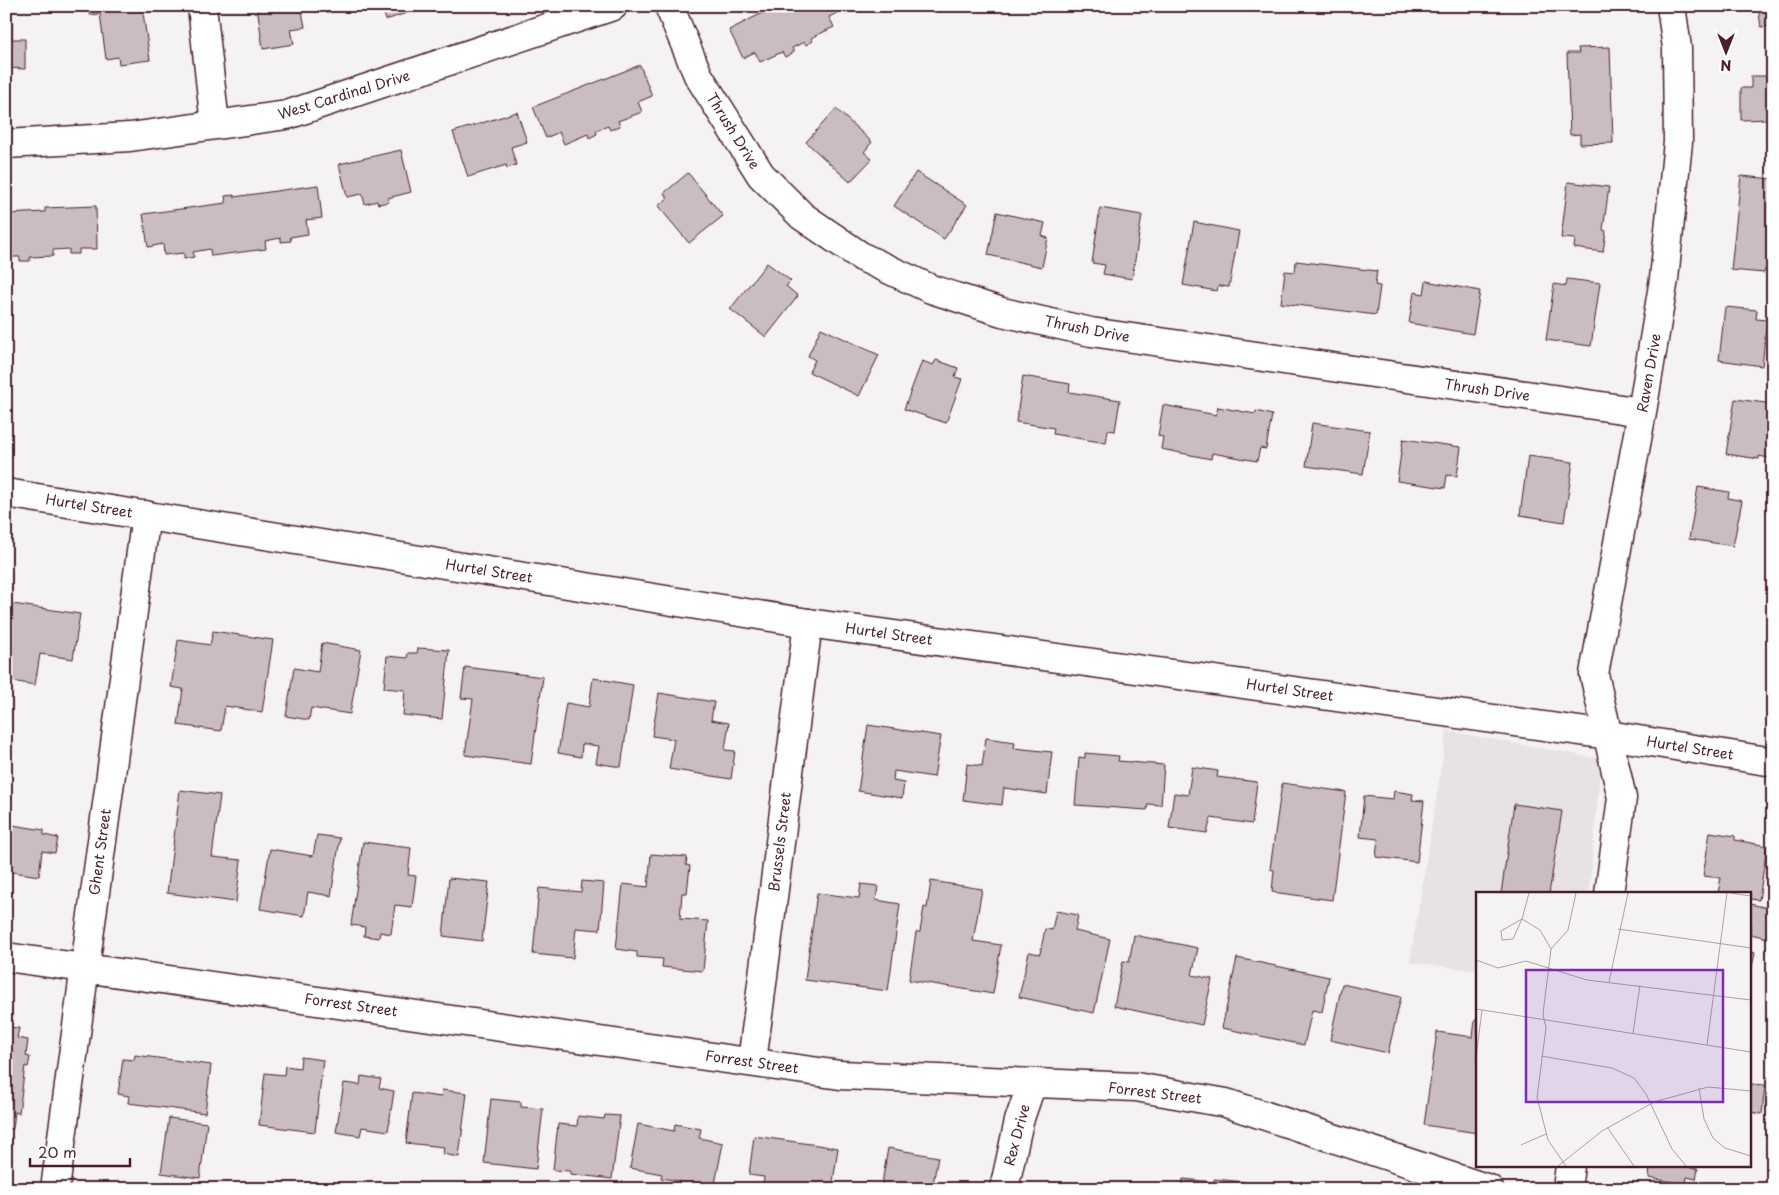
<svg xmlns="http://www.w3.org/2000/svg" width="1779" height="1195" font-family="'Playpen Sans',sans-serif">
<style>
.built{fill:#e7e2e3}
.building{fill:#cabdc1;stroke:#4a1f2b}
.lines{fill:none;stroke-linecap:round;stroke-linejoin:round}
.minor-casing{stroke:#4a1f2b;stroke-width:31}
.tertiary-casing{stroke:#4a1f2b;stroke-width:31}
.minor{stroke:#fff;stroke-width:28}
.tertiary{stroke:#fff;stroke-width:28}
.labels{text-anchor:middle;stroke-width:4;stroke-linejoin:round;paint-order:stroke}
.street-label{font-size:14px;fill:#4a1f2b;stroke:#fff}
.inset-road{fill:none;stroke:#b09ea2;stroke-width:1}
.view{fill:#7b2cbf;fill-opacity:0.15;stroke:#7b2cbf;stroke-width:2.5}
.inset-edge{fill:none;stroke:#4a1f2b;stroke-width:2.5}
</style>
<rect width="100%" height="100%" fill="#f4f2f2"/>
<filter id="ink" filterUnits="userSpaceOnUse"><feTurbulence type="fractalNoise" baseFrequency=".02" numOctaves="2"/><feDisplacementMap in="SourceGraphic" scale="10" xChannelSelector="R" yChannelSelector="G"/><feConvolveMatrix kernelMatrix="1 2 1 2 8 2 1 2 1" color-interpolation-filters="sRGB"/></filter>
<g filter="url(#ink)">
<path class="built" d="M1447 731 1601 759 1589 894H1478V971L1410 962Z"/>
<path class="building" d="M88 6H142L150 60 119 64 118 57 106 59 100 14 90 15Z
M257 6H301L305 27 291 29 294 44 263 49Z
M381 6H427L386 20Z
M776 6H841L843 10 829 17 834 27 811 38 813 41 806 45 804 42 792 48 794 52 785 57 782 52 760 62 755 52 743 58 729 30Z
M1758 6H1773V26L1761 27Z
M6 24H12V39H25V69L6 68Z
M1610 47 1613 143 1580 144V134L1570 135 1567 53H1579L1578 48Z
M640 65 652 96 638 102 642 112 618 121 620 126 610 130 608 126 596 131 597 134 589 138 588 134 564 144 559 132 546 138 533 107Z
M1751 76H1773V119L1741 120V88H1751Z
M836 109 872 142 864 152 872 159 850 182 806 142Z
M517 112 527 142 511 147 516 165 507 168 506 165 468 177 453 132Z
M401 150 411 192 388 198 389 202 378 204 377 201 365 204 362 194 347 197 339 164Z
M916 172 967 205 944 239 894 206Z
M688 173 723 216 689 243 658 206 668 198 664 193Z
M1741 176 1773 179V270L1765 269 1764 273 1731 270Z
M1568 182 1609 187 1603 230 1606 231 1603 252 1574 248 1575 239 1561 238Z
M318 185 322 218 306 220 308 234 290 237 291 241 281 242V238L265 241 266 249 211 256 210 249 193 252 194 257 184 259V253L164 255 163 244 148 247 143 214 226 203 225 196 234 195V197Z
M96 206 97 249H79V254H69V249L53 250V256L30 257V261H20V257H6V214L45 212V208Z
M1100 208 1142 215 1132 279 1103 274 1105 265 1092 263Z
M997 212 1045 223 1042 236 1048 238 1042 267 988 255Z
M1194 222 1239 231 1229 287 1218 286 1217 291 1183 285Z
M1296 261 1377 271 1375 285 1380 286 1376 315 1281 303 1285 271 1295 272Z
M767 263 791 281 786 286 798 296 766 337 730 309Z
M1567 279 1600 283 1591 346 1546 340 1554 284 1566 286Z
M1426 281 1480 291 1473 334 1409 323 1414 292 1424 294Z
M1725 307 1757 310 1756 319 1767 320 1762 366 1719 360Z
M821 328 879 355 859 396 809 372 815 360 808 356Z
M936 360 958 368 955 377 962 379 946 423 904 409 922 361 933 365Z
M1023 376 1070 384 1069 392 1120 400 1115 431 1108 430 1106 443 1053 434 1054 428 1016 422Z
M1735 399 1773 404V433L1769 458 1759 456V459L1726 454Z
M1163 405 1216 415 1218 407 1255 414 1256 411 1272 415 1266 449 1260 448 1257 461 1212 453 1211 459 1161 449 1163 437 1158 436Z
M1312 423 1370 431 1363 474 1306 466Z
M1403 439 1461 447 1457 476 1447 475 1445 488 1397 481Z
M1528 456 1573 462 1564 522 1520 515Z
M1698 487 1729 492 1728 498 1742 501 1733 546 1689 539Z
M6 603 80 614 73 659 40 654 35 685 6 680Z
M213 631 273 640 262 712 225 706 221 731 178 725 183 689 171 687 178 640 210 645Z
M322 643 361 650 350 714 311 708 309 720 286 716 294 668 318 672Z
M418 648 449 650 442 719 403 715 405 690 384 688 387 656 407 658 408 653H417Z
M465 667 543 677 531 764 465 755 473 699 461 698Z
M593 678 633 685 621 767 596 763 599 746 582 744 581 757 558 753 566 703 589 707Z
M659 693 714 702 711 720 729 723 725 750 735 751 731 779 669 769 674 739 652 736Z
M868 725 941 736 934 777 894 771 893 781 904 783 902 798 858 791Z
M986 738 1015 742 1014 748 1052 752 1047 794 1004 788 1002 805 963 800 967 764 982 766Z
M1085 753 1119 756 1118 761 1164 765 1161 805 1148 804 1147 810 1075 805 1079 757 1085 758Z
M1192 767 1218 771 1217 777 1257 782 1252 824 1211 818 1207 833 1169 828 1174 793 1188 795Z
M1282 783 1346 792 1332 900 1272 892 1274 870 1270 869Z
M180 790 220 795 212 857 241 860 236 902 167 893Z
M1394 791 1413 794 1412 800 1424 801 1417 862 1376 857 1378 839 1360 837 1364 796 1393 799Z
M1514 804 1562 811 1549 894H1501Z
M6 824 44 830V835L58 838 55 853 42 851 39 876 6 871Z
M1710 832 1735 836V840L1767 846 1759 900 1750 899V894L1718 893 1721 878 1703 876Z
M317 835 340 838 331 896 308 892 304 916 260 909 270 849 313 856Z
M363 842 411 848 408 875 416 876 412 907 395 905 391 934 380 932 379 938 364 936 365 927 351 925Z
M651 854 687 857 686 865 690 866 687 893H682L680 919 708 921 703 971 662 967 663 959 637 957V952L616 949 623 884 648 887Z
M449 878 489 882 482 941 443 936Z
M582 881 604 883 600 930 576 928 573 958 533 954 539 888 581 892Z
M931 881 982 889 973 941 1001 945 993 994 909 980 916 932H920L924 907 927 908Z
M861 884 878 886 876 900 900 904 888 991 805 980 817 893 859 898Z
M1750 904 1773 909V939L1750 934Z
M1056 911 1078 915 1075 931 1110 939 1094 1013 1019 997 1029 952 1040 954 1045 929 1052 930Z
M1134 935 1198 948 1192 975 1212 979 1202 1025 1114 1006 1123 961 1129 962Z
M1750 952 1755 953 1750 976Z
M1237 958 1329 977 1322 1012 1312 1010 1304 1045 1222 1028Z
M1342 984 1401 997 1388 1053 1330 1040Z
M1475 1020H1478V1133L1424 1125 1437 1032 1473 1037Z
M6 1027 19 1028 17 1038 28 1040 26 1056 30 1057 28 1067 25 1066 19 1113 15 1112 13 1129 6 1128Z
M135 1055 211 1065 205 1113 128 1103 129 1096 118 1094 123 1059 134 1060Z
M301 1057 323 1060 315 1132 259 1125 265 1073 284 1075 285 1066 300 1068Z
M361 1076 381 1079 379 1088 394 1091 388 1131 362 1127 360 1136 336 1132 344 1083 360 1085Z
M1750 1084 1765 1085 1762 1114 1750 1112Z
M442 1090 467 1093 459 1157 443 1154 444 1147 406 1143 412 1093 441 1097Z
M491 1099 521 1102V1107L543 1109 536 1169 484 1163Z
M605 1115 620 1116 612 1179 570 1174V1171L553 1170 558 1124 577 1126 578 1116 604 1119Z
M169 1118 207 1123 200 1178 161 1173Z
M638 1124 674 1131 675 1124 701 1129 699 1138 723 1143 714 1189H678L679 1181 661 1178 662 1174 630 1168Z
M754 1136 838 1148 832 1189H790L763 1185 764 1177 749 1175Z
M888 1148 938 1157 932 1189H881Z
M1650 1166H1690V1168L1698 1169 1696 1179 1687 1177 1686 1184 1649 1178Z
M1183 1179 1214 1182V1179L1245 1182 1244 1187 1257 1189H1182Z"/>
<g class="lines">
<g class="minor-casing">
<path id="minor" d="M202 6 215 125
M669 6 698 75 761 175 802 216 862 257 931 289 1002 312 1091 332 1642 412
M6 144 130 137 287 115 613 6
M1609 894 1622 798 1594 674 1642 412 1664 279 1678 142 1677 48 1671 6
M6 957 840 1075 1136 1087 1226 1103 1489 1189
M752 1062 808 623
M55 1189 146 515
M1004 1189 1019 1121 1032 1083
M1567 1189 1570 1166"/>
</g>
<g class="tertiary-casing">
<path id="tertiary" d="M6 493 808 623 1608 735 1773 762"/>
</g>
<use href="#minor" class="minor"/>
<use href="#tertiary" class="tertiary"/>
</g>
</g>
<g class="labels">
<g class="street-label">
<text transform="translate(344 95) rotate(-17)" y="5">West Cardinal Drive</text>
<text transform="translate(733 131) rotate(58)" y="5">Thrush Drive</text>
<text transform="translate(1087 329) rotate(11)" y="5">Thrush Drive</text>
<text transform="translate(1649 373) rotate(-80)" y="5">Raven Drive</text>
<text transform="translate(1487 390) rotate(8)" y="5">Thrush Drive</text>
<text transform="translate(89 506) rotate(9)" y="5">Hurtel Street</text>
<text transform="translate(489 571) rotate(9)" y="5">Hurtel Street</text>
<text transform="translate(889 634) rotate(8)" y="5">Hurtel Street</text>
<text transform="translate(1290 690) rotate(8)" y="5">Hurtel Street</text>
<text transform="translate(1690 748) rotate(9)" y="5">Hurtel Street</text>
<text transform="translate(780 842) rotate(-83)" y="5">Brussels Street</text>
<text transform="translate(100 852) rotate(-82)" y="5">Ghent Street</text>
<text transform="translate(351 1005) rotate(8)" y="5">Forrest Street</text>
<text transform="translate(752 1062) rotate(8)" y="5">Forrest Street</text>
<text transform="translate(1155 1093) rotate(7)" y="5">Forrest Street</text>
<text transform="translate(1017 1135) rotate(-75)" y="5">Rex Drive</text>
</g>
</g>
<g transform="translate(1476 892)">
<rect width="275" height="275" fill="#f4f2f2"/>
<path class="inset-road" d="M53 1 46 27 64 38 75 57 67 122 70 136 61 205 72 248 90 274M255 1 275 4M46 27 37 47 26 48 25 39ZM142 37 275 56M75 57 92 38 100 1M0 68 22 76 50 69 111 88 275 108M133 90 152 1M0 117 275 160M157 141 164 93M231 153 251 1M65 164 136 176 158 186 170 202 196 257 210 274M0 165 6 118M223 196 228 227 237 246 249 256 275 264M131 235 158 274M45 253 70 242M82 274 126 239 178 210 232 195 275 199"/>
<path class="view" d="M50 78H247V210H50Z"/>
<rect width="275" height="275" class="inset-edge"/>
</g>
<rect width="1779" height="1195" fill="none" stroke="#fff" stroke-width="25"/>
<rect x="12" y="12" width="1754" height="1170" fill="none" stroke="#4a1f2b" stroke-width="2" filter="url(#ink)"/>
<g transform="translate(1726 52) rotate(180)" stroke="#ffffff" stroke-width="4" paint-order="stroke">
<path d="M0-4L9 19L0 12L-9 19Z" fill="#4a1f2b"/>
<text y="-8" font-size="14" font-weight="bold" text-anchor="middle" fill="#4a1f2b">N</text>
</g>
<path d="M30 1158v8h100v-8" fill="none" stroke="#4a1f2b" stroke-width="2.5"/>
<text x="38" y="1158" font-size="15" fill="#4a1f2b" stroke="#ffffff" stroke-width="4" paint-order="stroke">20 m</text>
</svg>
